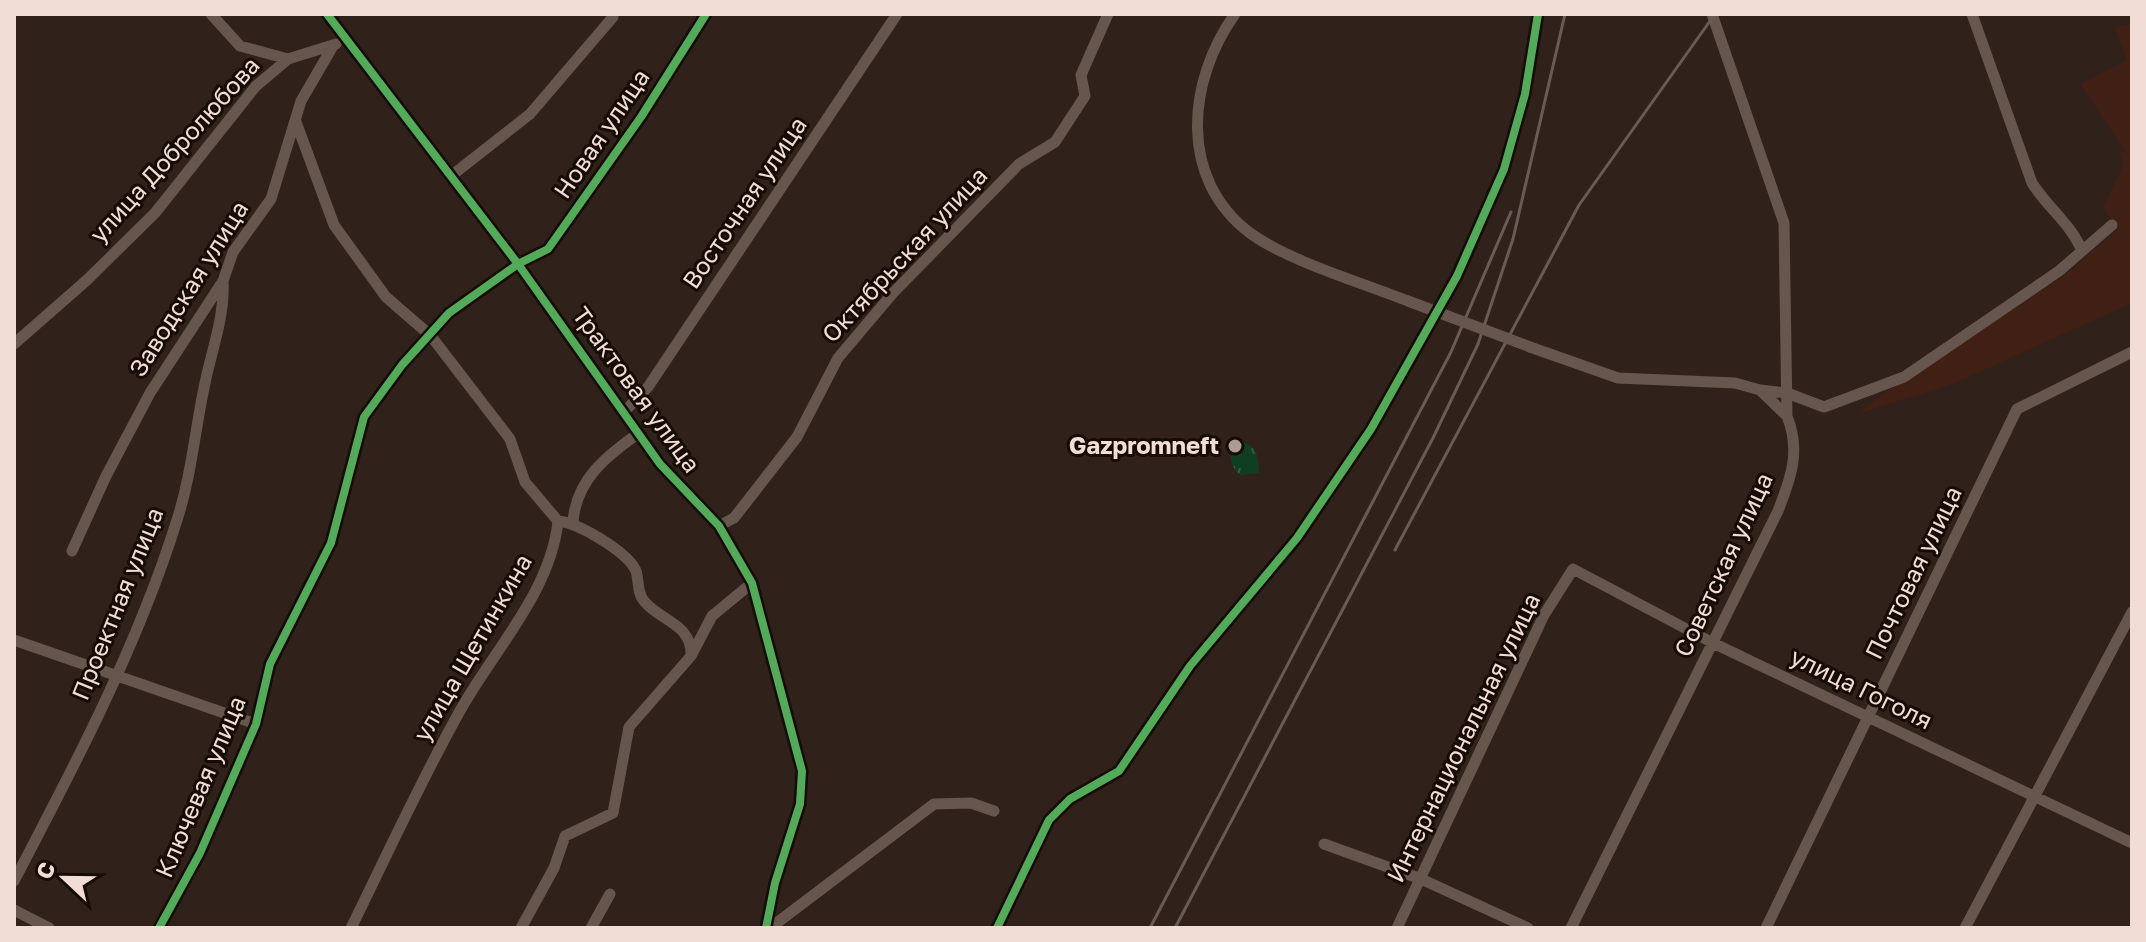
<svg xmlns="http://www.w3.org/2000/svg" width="2146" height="942" font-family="'Golos Text',sans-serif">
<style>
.built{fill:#402014}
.grass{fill:url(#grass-tufts)}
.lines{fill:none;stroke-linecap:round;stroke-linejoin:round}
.minor{stroke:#66564d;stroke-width:11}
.rail{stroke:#695c56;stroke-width:3}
.minor-bridge{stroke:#66564d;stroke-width:11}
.cycleway-casing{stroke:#170b06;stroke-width:13}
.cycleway{stroke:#51ab58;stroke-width:8}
.poi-dot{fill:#ad9b95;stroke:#170b06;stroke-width:3}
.labels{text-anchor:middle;stroke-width:6;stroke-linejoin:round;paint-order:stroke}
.street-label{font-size:24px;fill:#f1ddd6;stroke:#170b06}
.poi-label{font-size:24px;font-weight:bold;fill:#f1ddd6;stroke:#170b06;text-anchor:end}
</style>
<defs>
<pattern id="grass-tufts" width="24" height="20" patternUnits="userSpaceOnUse" patternTransform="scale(2)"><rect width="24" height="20" fill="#103e23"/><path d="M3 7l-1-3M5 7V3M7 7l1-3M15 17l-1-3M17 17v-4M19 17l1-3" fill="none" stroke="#335942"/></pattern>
</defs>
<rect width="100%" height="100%" fill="#30211b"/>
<path class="built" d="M2132 23V303L1953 384 1858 414 1881 395 2065 275 2117 230 2103 207 2124 164 2119 153 2125 151 2080 84 2127 60 2115 28Z"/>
<path class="grass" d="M1241 441C1257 446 1259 457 1259 473L1240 475C1228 464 1228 451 1241 441Z"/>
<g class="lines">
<path class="minor" d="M211 14 240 46 288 59
M327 14 518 264 660 464 719 526 752 583 802 771 800 804 775 883 766 928
M1235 14C1187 81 1178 179 1250 233 1288 261 1363 283 1408 301
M1972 14 2032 183C2048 208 2071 224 2082 251
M296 122 334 225 386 297 431 336 510 439 525 482 558 521C551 591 494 650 461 709 421 780 387 855 351 928
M451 176 530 114 613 17
M14 344 87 280 155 213 256 86 288 59 336 44
M1530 347 1618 378 1735 383 1760 390 1787 416
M1760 390 1787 393 1824 407 1904 377 2059 271 2112 225
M624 412 648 387 897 14
M558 521C577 522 628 552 636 571 639 581 637 593 644 601 660 621 692 624 691 655
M573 522C576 480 606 456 639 433
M719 526 734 518 797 437 838 358 893 293 1019 164 1055 142 1085 96 1081 75 1108 14
M72 551 106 476 150 393 223 281 233 252 271 199 301 101 333 46
M14 640 256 724
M1324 844 1421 879 1528 928
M14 881C75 765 138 645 177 520 191 477 195 431 204 388 211 351 225 318 223 281
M14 910 49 928
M159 928 200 853 256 724 270 664 331 543 364 417 402 365 449 313 518 264 548 249 641 117 706 14
M521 928 554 868 565 836 613 813 629 727 691 656 712 616 752 583
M591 928 610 894
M770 928 934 804 971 803 994 811
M997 928 1049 820 1070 799 1119 771 1190 666 1297 538 1371 429 1457 276 1504 169 1525 94 1538 14
M1397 928 1544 615 1573 569 1713 643 2132 843
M1571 928 1778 511C1791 478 1801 451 1787 416L1784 223 1712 14
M1766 928 2017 409 2132 352
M1965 928 2132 612"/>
<path class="rail" d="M1395 550 1579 205 1715 14
M1150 928 1451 352 1511 212
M1175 928 1433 438 1478 344 1513 239 1565 14"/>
<path class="minor-bridge" d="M1408 301 1530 347"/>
<g class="cycleway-casing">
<path id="cycleway" d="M327 14 518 264 660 464 719 526 752 583 802 771 800 804 775 883 766 928
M159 928 200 853 256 724 270 664 331 543 364 417 402 365 449 313 518 264 548 249 641 117 706 14
M997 928 1049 820 1070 799 1119 771 1190 666 1297 538 1371 429 1457 276 1504 169 1525 94 1538 14"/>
</g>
<use href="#cycleway" class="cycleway"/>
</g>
<circle class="poi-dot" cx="1235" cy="446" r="8"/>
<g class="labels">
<g class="street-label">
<text transform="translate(602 134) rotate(-56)" y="8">Новая улица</text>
<text transform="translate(175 150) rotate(-48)" y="8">улица Добролюбова</text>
<text transform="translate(745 203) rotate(-56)" y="8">Восточная улица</text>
<text transform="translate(905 255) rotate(-47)" y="8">Октябрьская улица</text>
<text transform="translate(189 289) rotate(-58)" y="8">Заводская улица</text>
<text transform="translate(636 390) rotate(54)" y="8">Трактовая улица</text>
<text transform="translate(1724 565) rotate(-65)" y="8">Советская улица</text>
<text transform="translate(1914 573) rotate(-64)" y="8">Почтовая улица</text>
<text transform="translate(118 604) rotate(-68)" y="8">Проектная улица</text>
<text transform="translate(473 648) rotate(-60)" y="8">улица Щетинкина</text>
<text transform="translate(1861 689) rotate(26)" y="8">улица Гоголя</text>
<text transform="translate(1464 738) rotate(-64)" y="8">Интернациональная улица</text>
<text transform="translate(201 787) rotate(-67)" y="8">Ключевая улица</text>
</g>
<g class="poi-label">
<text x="1219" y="454">Gazpromneft</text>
</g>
</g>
<rect width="2146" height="942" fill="none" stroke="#f1ddd6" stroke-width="32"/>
<g transform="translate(64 878) rotate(292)" stroke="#170b06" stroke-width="6" paint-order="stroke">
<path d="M0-6L14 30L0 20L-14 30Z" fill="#f1ddd6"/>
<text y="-12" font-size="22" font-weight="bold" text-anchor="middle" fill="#f1ddd6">С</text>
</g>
</svg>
